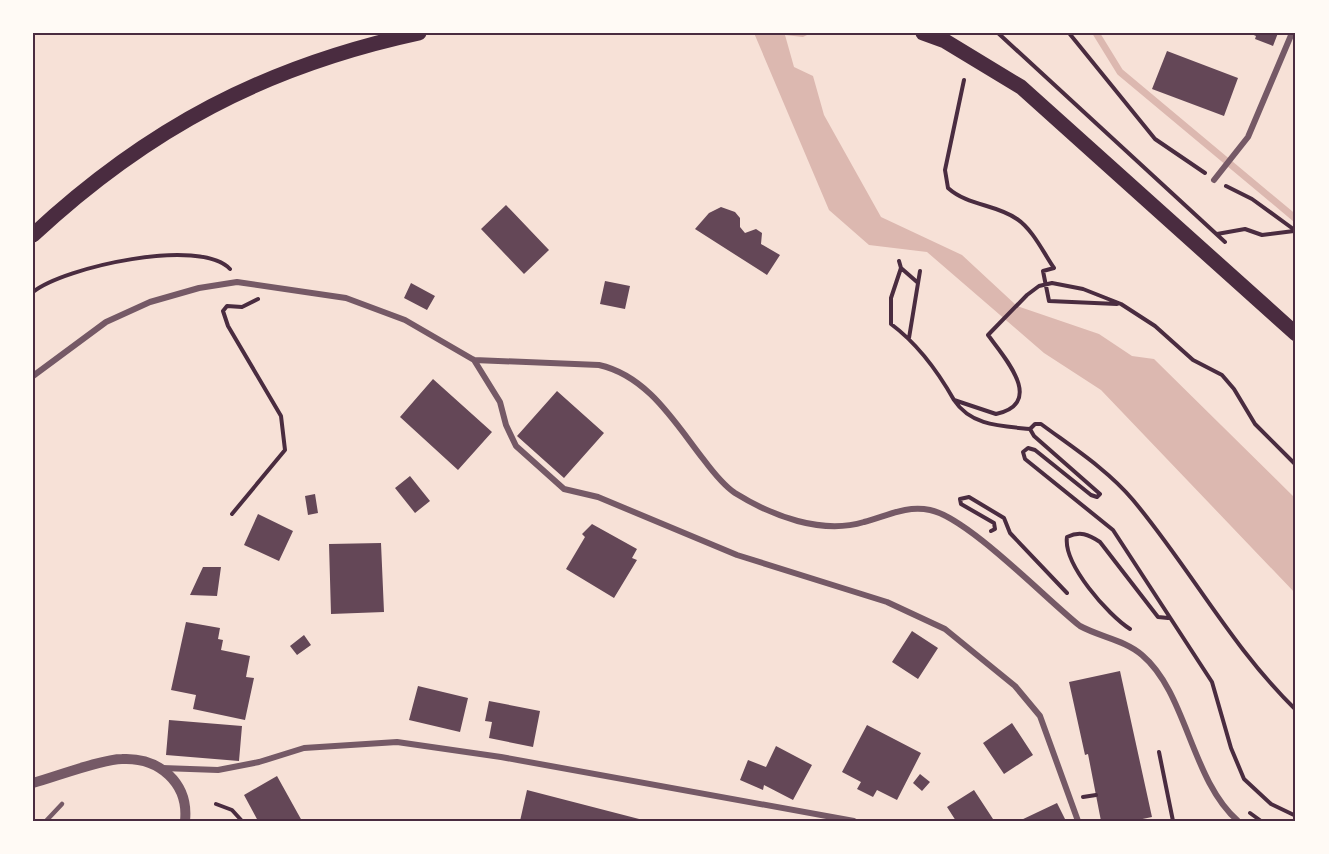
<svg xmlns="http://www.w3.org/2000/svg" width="1329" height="854" font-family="'Asap Condensed',sans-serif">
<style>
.water{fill:#dcb8b0}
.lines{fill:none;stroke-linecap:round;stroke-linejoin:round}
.stream{stroke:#dcb8b0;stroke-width:7}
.building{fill:#644757}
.path{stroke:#4a2c40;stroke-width:4}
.service{stroke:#755966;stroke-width:4.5}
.minor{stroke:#755966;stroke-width:6}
.tertiary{stroke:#755966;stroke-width:10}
.primary{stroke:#4a2c40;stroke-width:15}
.neatline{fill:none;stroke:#4a2c40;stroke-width:2}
</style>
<rect width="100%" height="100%" fill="#f7e1d7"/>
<path class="water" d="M754 33H811L803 37 785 35 794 67 813 76 824 115 881 217 962 255 1017 306 1099 334 1132 356 1154 359 1296 499V594L1101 390 1044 353 927 252 869 245 829 210Z"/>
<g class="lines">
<path class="stream" d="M1096 33 1120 72 1296 219"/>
</g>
<path class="building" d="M1249 33H1278L1273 46 1255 39 1256 36Z
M1167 51 1238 78 1224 116 1152 89Z
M506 205 549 250 524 274 481 229Z
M721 207 735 212 740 218V227L745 233 756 229 762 233 761 244 780 255 767 275 695 229 709 213Z
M605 281 630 286 625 309 600 304Z
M411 283 435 296 427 310 404 298Z
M433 379 492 432 458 470 400 417Z
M557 391 604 433 564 478 517 436Z
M410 476 430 501 415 513 395 488Z
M315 494 318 513 308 515 305 496Z
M258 514 293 531 279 561 244 545Z
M592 524 637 549 632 558 637 560 614 598 566 569 585 537 582 534Z
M381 543 384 612 331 614 329 544Z
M203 567H221L217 596 190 595Z
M186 622 220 628 218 639 223 640 221 650 250 656 246 677 254 678 245 720 193 709 196 695 171 690Z
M912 631 938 648 918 679 892 662Z
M304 635 311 645 297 655 290 646Z
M1120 671 1152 817 1133 821H1101L1088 754 1085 755 1069 682Z
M418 686 468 698 460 732 409 720Z
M489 701 540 711 533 747 489 738 492 722 485 721Z
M169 720 242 726 239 761 166 755Z
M1012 723 1033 755 1004 774 983 743Z
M867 725 921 753 897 800 877 790 873 797 857 789 861 782 842 772Z
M776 746 812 765 793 800 764 785 763 790 740 780 748 760 766 767Z
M920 774 930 782 922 791 913 783Z
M277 776 302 821H258L244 795Z
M527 790 643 820V821H520Z
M974 790 993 819 956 821 947 807Z
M1057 803 1066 821H1019Z"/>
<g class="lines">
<path class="path" d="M998 33 1225 242
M1069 33 1155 139 1205 173
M964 80 945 170 948 188C968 206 996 204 1017 219 1033 230 1043 252 1054 268L1043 271 1049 301 1117 304
M1226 186 1252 199 1296 231
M1217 234 1245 229 1262 235 1294 231
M899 261 901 268 891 298V324C918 344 937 370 954 400
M901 268 917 282
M33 292C64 267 200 237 230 269
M909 338 920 271
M1030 429C1001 426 971 426 954 400L996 414C1046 403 1004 357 988 335L1027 295 1039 286 1052 283 1083 289 1121 304 1155 326 1193 360 1222 375 1234 389 1255 424 1296 465
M232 514 285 450 281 416 228 326 223 311 227 306 242 307 258 299
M991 531 995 529 994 523 961 504 960 499 969 497 1004 518 1010 533 1067 593
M1130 629C1108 615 1063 564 1067 537 1080 531 1088 534 1100 542L1158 617 1168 618
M1296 710C1232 648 1190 568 1133 500 1108 470 1072 447 1041 424H1035L1030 429 1034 436 1100 494 1097 497 1091 495 1035 450 1028 448 1023 452 1025 459 1113 530 1212 682 1231 748 1244 779 1271 804 1296 816
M1159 752 1173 821
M1083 797 1096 795
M216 804 232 810 242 821
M1250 813 1261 821"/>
<path class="service" d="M46 821 62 804"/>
<path class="minor" d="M1214 180 1248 137 1292 33
M474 360 500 402 506 425 516 446 564 489 598 497 737 555 887 602 945 629 1015 686 1040 716 1078 821
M33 376 106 322 150 302 199 288 237 282 346 298 405 320 474 360 599 365C648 376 675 423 704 460 713 472 723 485 735 493 772 516 822 535 864 522 887 516 906 505 930 510 967 517 1046 599 1080 626 1100 637 1125 640 1142 655 1187 693 1191 780 1238 821
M162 768 218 770 259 762 304 748 397 742 501 757 854 821"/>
<path class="tertiary" d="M33 783C55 777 102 759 122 759 159 757 189 783 185 821"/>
<path class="primary" d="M923 33 945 41 1021 87 1296 334
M33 235C148 128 266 66 419 33"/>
</g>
<rect width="1329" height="854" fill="none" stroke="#fffaf5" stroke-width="69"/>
<rect x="34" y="34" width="1260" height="786" class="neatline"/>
</svg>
